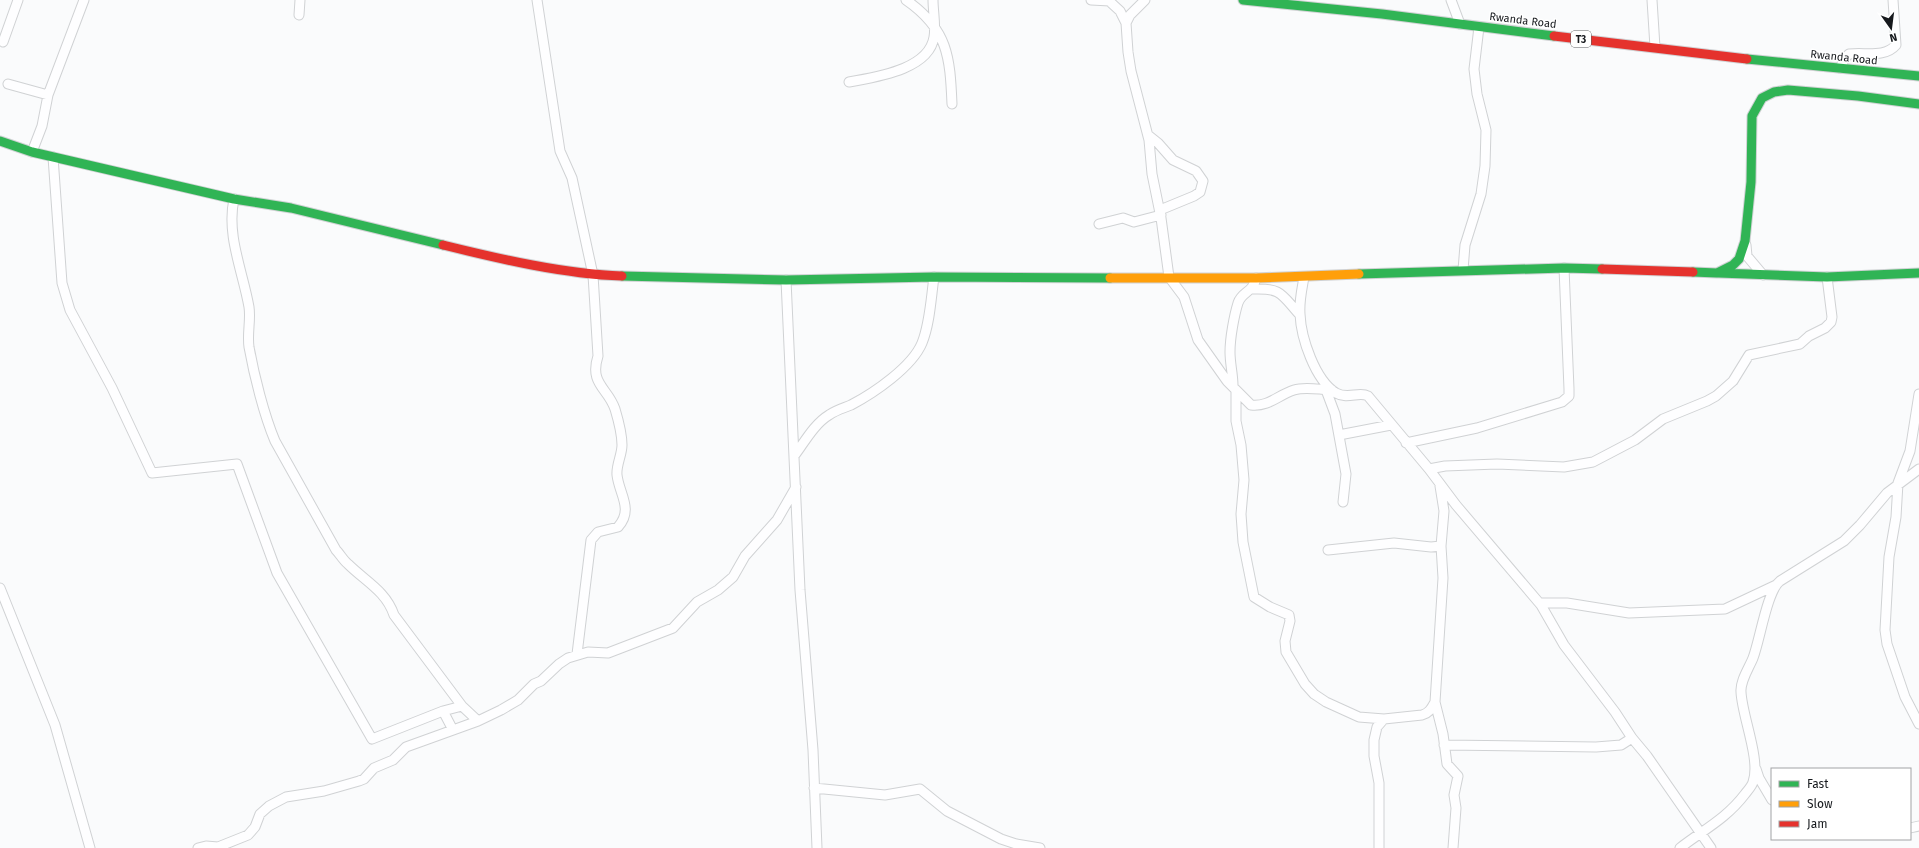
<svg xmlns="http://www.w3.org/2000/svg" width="1919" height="848" font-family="'Fira Sans',sans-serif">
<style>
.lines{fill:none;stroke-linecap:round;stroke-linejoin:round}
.street-casing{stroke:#d0d2d4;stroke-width:11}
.fast-casing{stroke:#d0d2d4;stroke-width:11}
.slow-casing{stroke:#d0d2d4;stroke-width:11}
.jam-casing{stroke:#d0d2d4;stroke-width:11}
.street{stroke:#fefeff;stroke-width:9}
.fast{stroke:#30b455;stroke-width:9}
.slow{stroke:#ff9f0a;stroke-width:9}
.jam{stroke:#e5322d;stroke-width:9}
.labels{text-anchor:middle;stroke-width:3;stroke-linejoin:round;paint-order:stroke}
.shield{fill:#fff;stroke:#5c5e61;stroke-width:1}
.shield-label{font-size:10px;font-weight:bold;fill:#16191d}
.street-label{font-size:11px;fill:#16191d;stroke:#fff}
</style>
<rect width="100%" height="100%" fill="#fafbfc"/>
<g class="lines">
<g class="street-casing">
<path id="street" d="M537 0 560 151 572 178 593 275 598 356C589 384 608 388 615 409 618 419 622 434 622 445 622 455 616 465 617 475 619 494 634 509 618 527L598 532 591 540 577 654
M906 0C948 29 950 57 952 104
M1091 0 1110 1
M1108 0 1120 11 1126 23
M1145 0 1130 15 1126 23 1128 52 1131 71 1149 140 1152 174 1161 218 1169 277 1184 297 1198 340 1227 381 1251 405C1269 407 1278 395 1294 390 1306 386 1320 390 1332 390
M1451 0 1460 24
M1652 0 1655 47
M299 15 300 0
M3 42 18 0
M1840 68 1845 58 1849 54C1865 52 1885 58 1896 45L1893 0
M849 82C875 77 929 70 934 37 936 26 933 11 933 0
M8 84 48 95
M1148 135 1158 143 1173 160 1196 171 1203 181 1200 192 1194 196 1160 210
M32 152 42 126 48 95 84 0
M53 157 62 283 70 310 112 388 152 473 237 464 277 573 372 739 443 711
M234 199C226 235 243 272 249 307 251 320 247 333 249 347 254 375 264 415 275 441L336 550C340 554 343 560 348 564 365 581 386 591 394 615L462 706 443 711 453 730
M1099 224 1123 218 1134 222 1161 215
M1746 245 1747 256 1763 275
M1463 270 1465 245 1481 194 1485 166 1486 130 1477 94 1474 69 1479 27
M1304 277C1302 289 1299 301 1300 314 1301 338 1315 380 1336 393 1348 400 1359 391 1368 396L1429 469 1456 505 1541 605 1564 645 1615 712 1632 738 1647 756 1711 848
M786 280 800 590 813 750 817 848
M1253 289C1282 288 1281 294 1300 315
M1233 386C1233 374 1230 364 1230 352 1230 338 1234 316 1238 303 1242 291 1253 293 1256 278
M1236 390V421L1241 445 1244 480 1241 514 1243 542 1254 597 1270 607 1289 615 1290 621 1285 641 1286 652 1305 684 1314 694 1326 702 1359 717 1384 719 1422 715C1429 713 1431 709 1435 702L1443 578 1441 546 1444 511 1440 486
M1326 390 1335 414 1346 474 1343 502
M1919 394 1910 451 1898 483 1896 517 1889 557 1885 630 1887 644 1905 697 1919 724
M1339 435 1391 425
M1406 443 1477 428 1562 402 1569 396V389L1564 268
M794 456C804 443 814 424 829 415 836 410 844 408 851 405 874 393 912 367 922 343 930 323 931 298 934 277
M1429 469 1445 466 1497 464 1564 467 1593 462 1635 440 1663 419 1707 401 1716 396 1733 381 1749 355 1800 344 1809 336 1825 328 1831 322 1832 317 1827 277
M1328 550 1394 543 1431 547 1441 546
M0 588 55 725 90 848
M1540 603H1567L1629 613 1725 609 1776 585
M1435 702 1443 734 1447 764 1458 776 1454 795 1456 808 1453 848
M462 706 478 721
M1444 745 1596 747 1621 745 1632 738
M1756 769 1759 778 1772 800
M814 788 885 795 920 789 947 811 1001 839 1016 844 1040 848
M1910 828 1919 826
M198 848 206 846 218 847 248 835 255 827 260 814 269 806 286 797 324 791 359 781 364 779 374 768 393 760 406 747 478 721 501 710 518 700 534 684 541 681 559 664 568 658 588 652 608 653 673 628 697 602 718 590 733 577 745 556 777 520 796 487
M1379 848V783L1374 756V740L1377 727 1384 719
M1680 848C1703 830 1726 819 1745 794 1748 790 1752 786 1753 782 1761 760 1742 716 1741 692 1740 681 1749 668 1753 658 1760 640 1767 591 1780 581L1844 541 1860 525 1887 493 1919 469"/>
</g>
<g class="fast-casing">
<path id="fast" d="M1243 0 1382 14 1554 36
M1747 59 1919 76
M0 141 32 152 234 199 291 208 443 245
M1693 272 1717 273 1733 265 1739 259 1745 241 1751 182 1752 116 1762 98 1774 92 1788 90 1858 96 1919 104
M1719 273 1827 277 1919 273
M1359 274 1564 268 1602 269
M622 276 786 280 934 277 1110 278"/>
</g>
<g class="slow-casing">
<path id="slow" d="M1110 278H1256L1359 274"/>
</g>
<g class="jam-casing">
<path id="jam" d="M1554 36 1747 59
M443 245C500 259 564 274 622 276
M1602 269 1693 272"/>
</g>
<use href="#street" class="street"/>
<use href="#fast" class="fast"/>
<use href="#slow" class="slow"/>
<use href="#jam" class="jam"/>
</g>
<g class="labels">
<rect class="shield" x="1571" y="31" width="20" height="16" rx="3"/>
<g class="shield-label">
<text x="1581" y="43">T3</text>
</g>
<g class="street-label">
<text transform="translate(1523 20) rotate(7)" y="4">Rwanda Road</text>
<text transform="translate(1844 57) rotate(6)" y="4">Rwanda Road</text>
</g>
</g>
<rect x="1771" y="768" width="140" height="72" fill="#ffffff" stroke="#a2a3a5"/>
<rect x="1779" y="781" width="20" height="6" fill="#30b455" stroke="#a2a3a5"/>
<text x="1807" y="788" font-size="12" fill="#16191d">Fast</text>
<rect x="1779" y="801" width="20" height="6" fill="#ff9f0a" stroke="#a2a3a5"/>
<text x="1807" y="808" font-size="12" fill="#16191d">Slow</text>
<rect x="1779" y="821" width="20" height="6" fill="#e5322d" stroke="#a2a3a5"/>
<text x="1807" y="828" font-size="12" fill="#16191d">Jam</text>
<g transform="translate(1891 28) rotate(166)" stroke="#ffffff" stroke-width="3" paint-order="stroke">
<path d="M0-3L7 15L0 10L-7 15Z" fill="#16191d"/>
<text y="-6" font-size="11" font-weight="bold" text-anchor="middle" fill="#16191d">N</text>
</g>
</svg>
